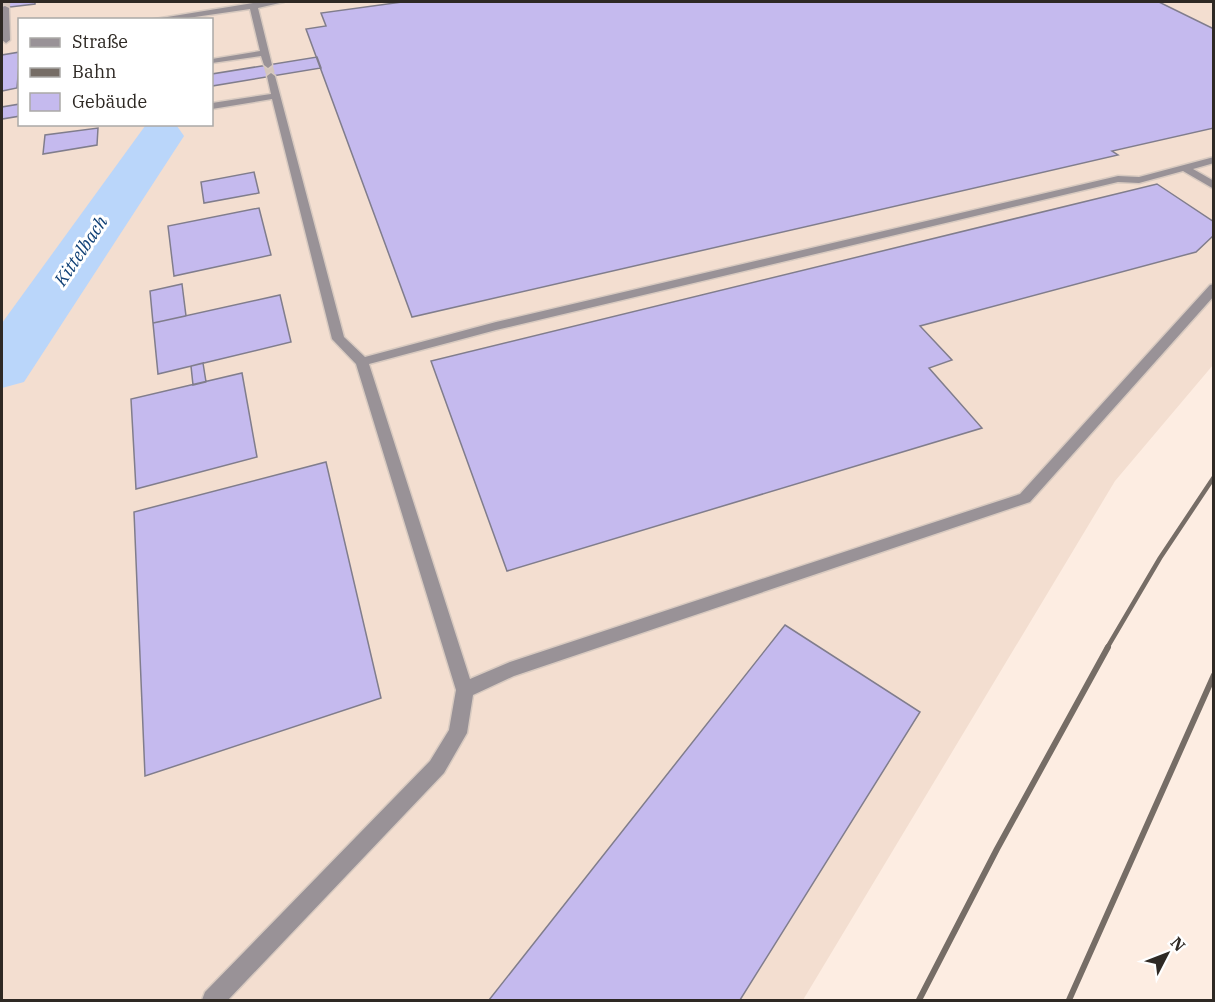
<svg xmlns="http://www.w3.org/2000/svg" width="1215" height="1002" font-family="'IBM Plex Serif',serif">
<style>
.industrial{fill:#f3ded0;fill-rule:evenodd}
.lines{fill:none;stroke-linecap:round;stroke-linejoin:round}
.river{fill:#bad6fa;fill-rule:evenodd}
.building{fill:#c5baee;stroke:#807d8c;stroke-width:1.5}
.minor-tunnel{stroke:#d4c6bc;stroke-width:9;stroke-dasharray:9 4.5;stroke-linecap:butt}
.minor-casing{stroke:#d8cac0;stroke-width:3}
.minor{fill:#999297;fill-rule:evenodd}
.rail-far1{stroke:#766d66;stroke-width:4.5}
.rail{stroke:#766d66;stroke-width:6}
.labels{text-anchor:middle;stroke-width:6;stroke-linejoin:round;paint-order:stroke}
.far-water-label{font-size:18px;font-style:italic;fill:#114176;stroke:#fff}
</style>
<rect width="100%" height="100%" fill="#fdede2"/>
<path class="industrial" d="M2 2H1213V365L1115 481 803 1000H2ZM20 20H212V124H20Z"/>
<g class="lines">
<path class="river" d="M152 124 177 126 184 136 24 382 2 388V323L145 126Z"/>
</g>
<path class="building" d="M2 2H35V4L2 8Z
M402 2H1159L1214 29V128L1112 151 1118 155 412 317 306 29 326 26 321 13Z
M20 52 17 88 2 91V55Z
M317 57 321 68 212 86V74Z
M20 104V116L2 119V107Z
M98 128 97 145 43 154 45 135Z
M254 172 259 193 204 203 201 182Z
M1157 184 1214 222V235L1196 252 920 326 952 360 929 368 982 428 507 571 431 361Z
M259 208 271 255 174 276 168 226Z
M182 284 186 316 153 323 150 291Z
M280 295 291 342 158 374 153 323Z
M203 363 206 382 193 385 191 366Z
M242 373 257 457 136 489 131 399Z
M326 462 381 698 145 776 134 512Z
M785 625 920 712 740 1000H489Z"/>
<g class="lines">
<path class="minor-tunnel" d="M5 8 6 2
M268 65 271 76"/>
<g class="minor-casing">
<path id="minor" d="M284 2 258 8 272 65 268 68 264 65 261 56 212 63V59L260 51 250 9 174 20H149L253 3Z
M5 6 9 8 10 40 6 43 2 40V7Z
M271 73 275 76 344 337 365 357 496 322 1118 176 1139 177 1214 157V163L1193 169 1214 181V189L1183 171 1139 183 1118 182 496 330 369 364 470 679 510 662 1020 494 1210 285 1214 284V296L1030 502 514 676 473 695 467 733 444 773 228 1000H202L205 992 430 761 449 730 456 690 356 364 332 339 272 99 212 109V103L271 94 267 76Z"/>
</g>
<use href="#minor" class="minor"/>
<path class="rail-far1" d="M1107 648 1160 558 1214 477"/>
<path class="rail" d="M919 1000 997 849 1108 647
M1069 1000 1214 675"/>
</g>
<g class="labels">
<g class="far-water-label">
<text transform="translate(81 251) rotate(-56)" y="6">Kittelbach</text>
</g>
</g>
<rect width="1215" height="1002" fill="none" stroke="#2e2924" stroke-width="6"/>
<rect x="18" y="18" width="195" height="108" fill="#ffffff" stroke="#aba9a7" stroke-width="1.5"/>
<rect x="30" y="38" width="30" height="9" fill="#999297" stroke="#aba9a7" stroke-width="1.5"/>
<text x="72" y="48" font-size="18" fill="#2e2924">Straße</text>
<rect x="30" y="68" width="30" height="9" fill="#766d66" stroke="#aba9a7" stroke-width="1.5"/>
<text x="72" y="78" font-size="18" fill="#2e2924">Bahn</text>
<rect x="30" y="93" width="30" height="18" fill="#c5baee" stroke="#aba9a7" stroke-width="1.5"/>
<text x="72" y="108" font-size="18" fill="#2e2924">Gebäude</text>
<g transform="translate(1167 954) rotate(48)" stroke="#ffffff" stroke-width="4.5" paint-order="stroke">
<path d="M0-4.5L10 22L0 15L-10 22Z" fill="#2e2924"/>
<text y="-9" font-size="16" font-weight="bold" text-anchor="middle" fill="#2e2924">N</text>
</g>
</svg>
